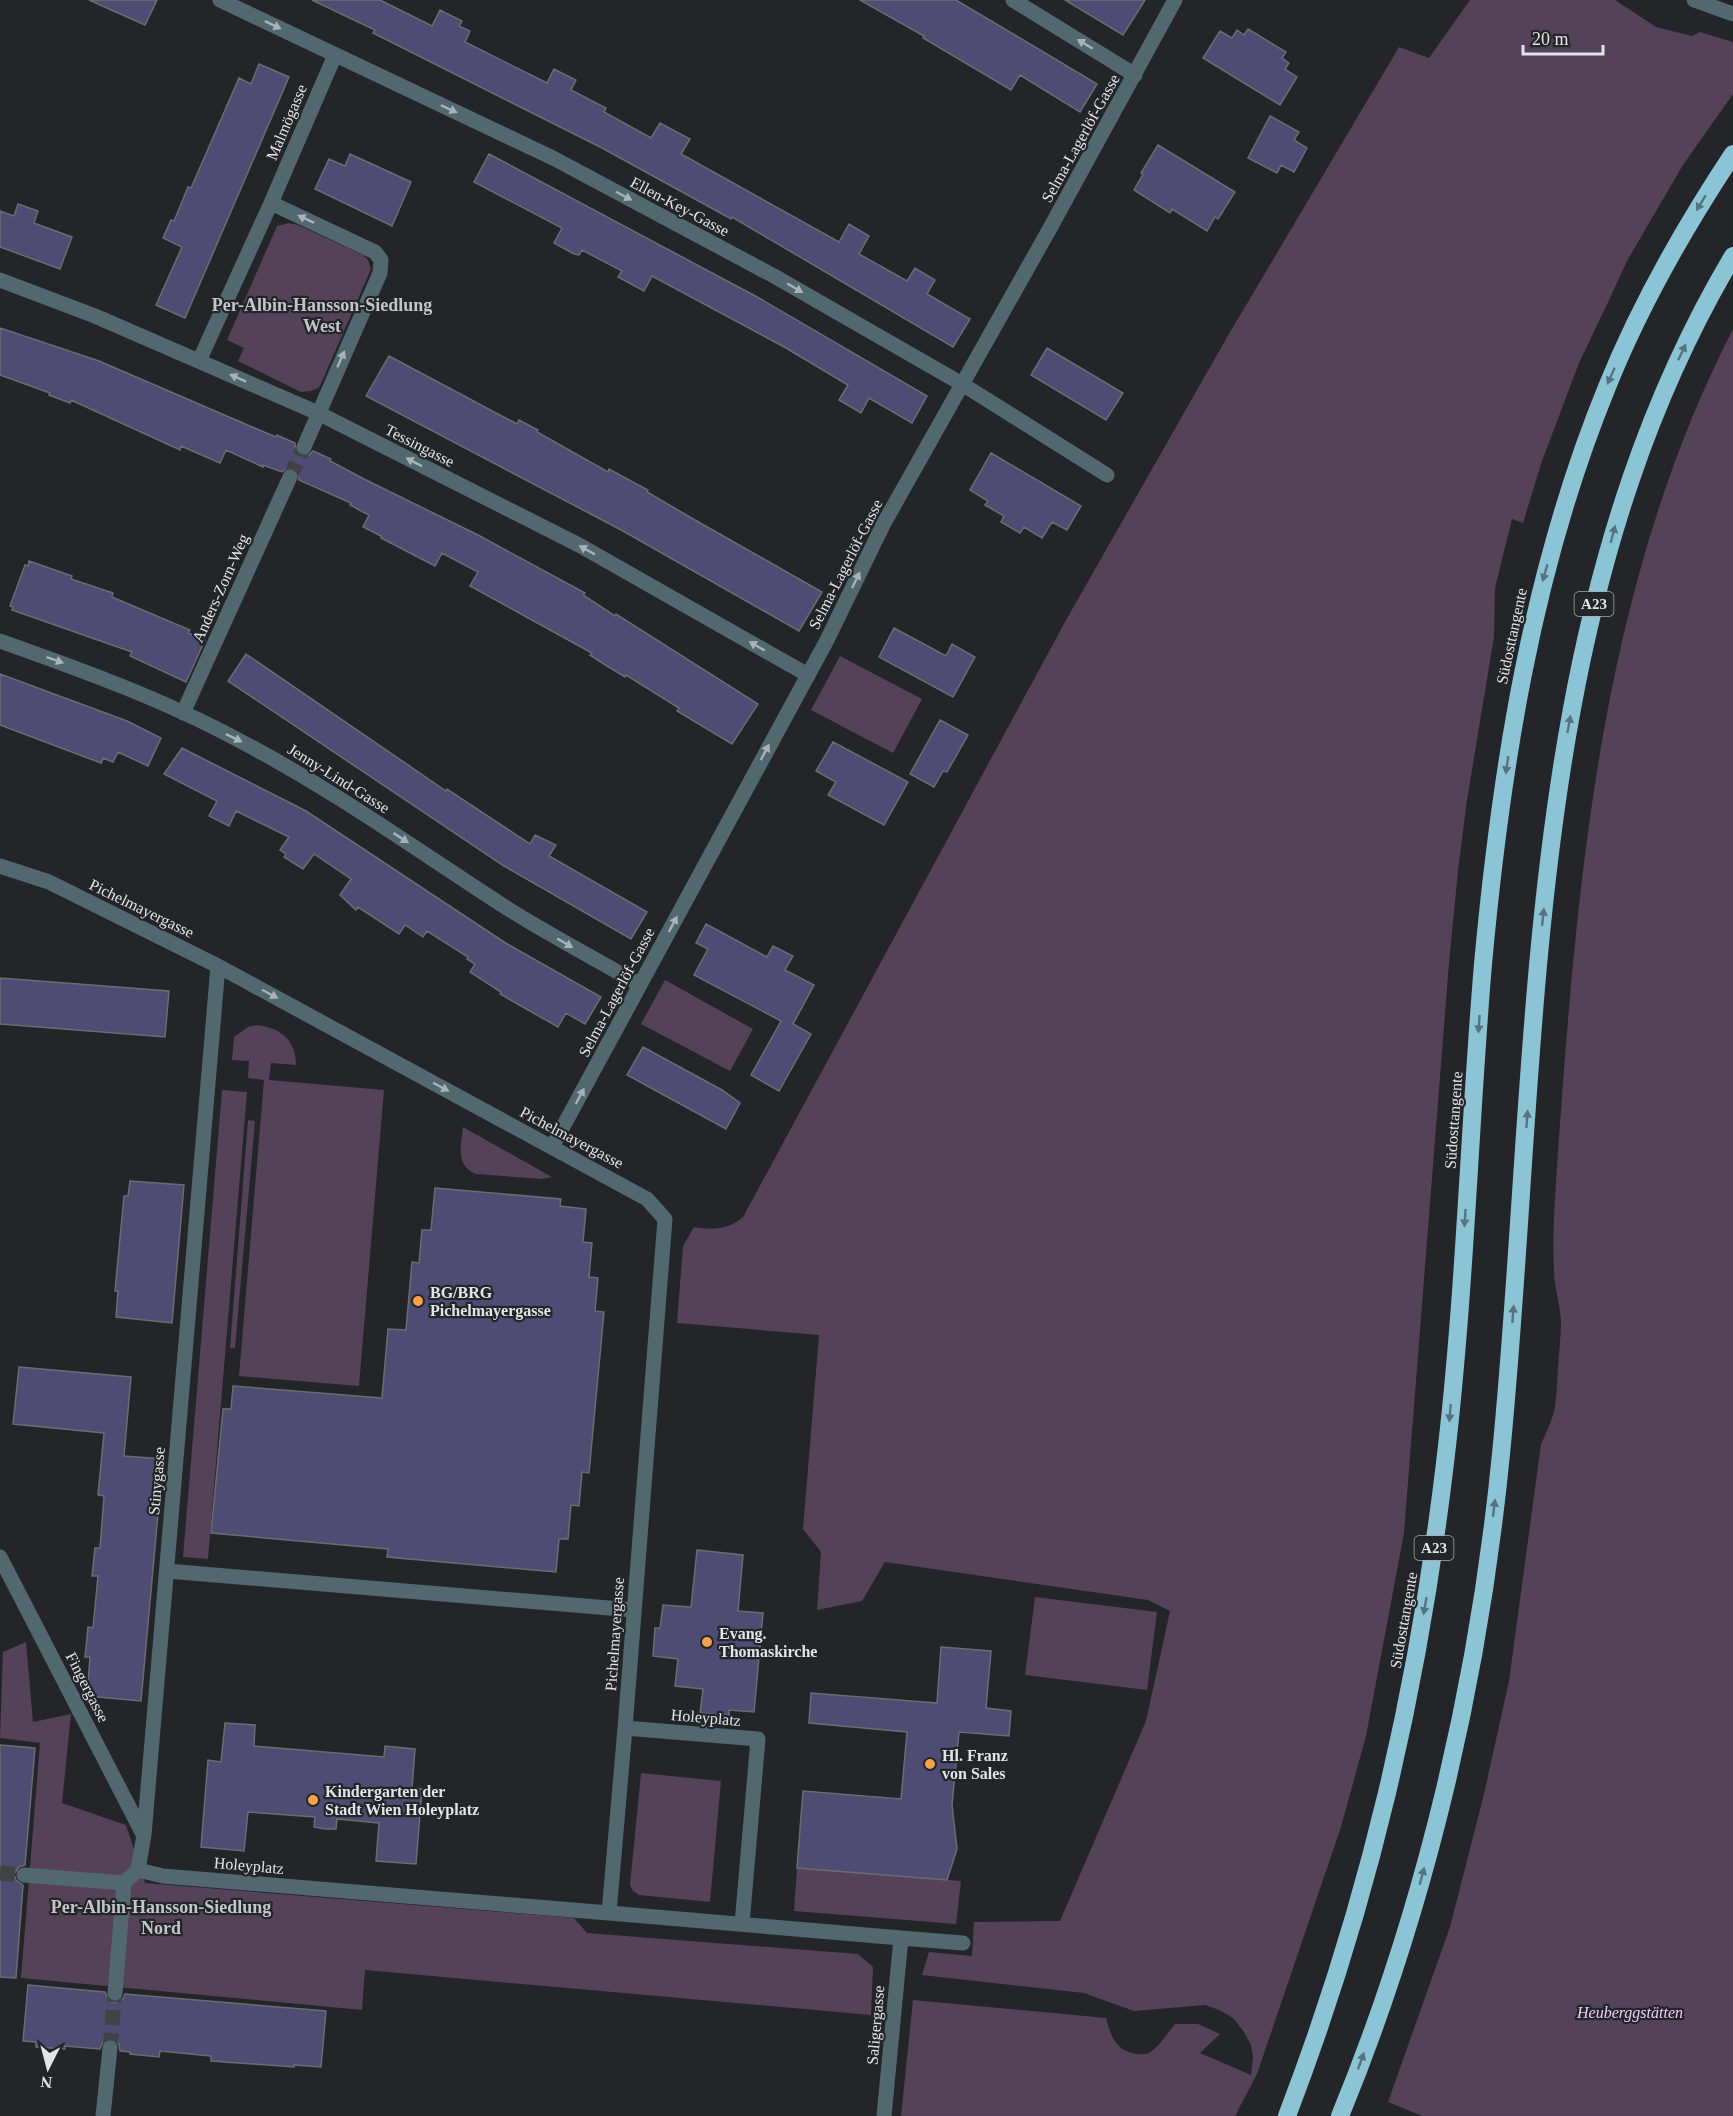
<svg xmlns="http://www.w3.org/2000/svg" width="1733" height="2116" font-family="'Times New Roman',serif">
<style>
.green{fill:#544258}
.building{fill:#4e4c72;stroke:#6c6c70;stroke-width:1.5}
.lines{fill:none;stroke-linecap:round;stroke-linejoin:round}
.minor-tunnel{stroke:#404244;stroke-width:15;stroke-dasharray:15 8;stroke-linecap:butt}
.minor{stroke:#51686e;stroke-width:15}
.highway{stroke:#8bc4d5;stroke-width:18}
.oneway{fill:#a9b2b6}
.oneway2{fill:#57747e}
.poi-dot{fill:#f8a04b;stroke:#232528;stroke-width:2}
.labels{text-anchor:middle;stroke-width:4.5;stroke-linejoin:round;paint-order:stroke}
.shield{fill:#232528;stroke:#a9abad;stroke-width:1.5}
.shield-label{font-size:15px;font-weight:bold;fill:#e3e4e6}
.street-label{font-size:16px;fill:#e3e4e6;stroke:#232528}
.poi-label{font-size:16px;font-weight:bold;fill:#e3e4e6;stroke:#232528;text-anchor:start}
.park-label{font-size:16px;font-style:italic;fill:#f2ccfb;stroke:#232528}
.neighbourhood-label{font-size:18px;font-weight:bold;fill:#c2c5c9;stroke:#232528}
</style>
<rect width="100%" height="100%" fill="#232528"/>
<path class="green" d="M1470 0H1615L1656 27 1692 36 1700 32 1733 42V94L1683 165 1627 261 1610 298 1579 363 1542 461 1523 523 1512 519 1495 588 1494 637 1467 800 1458 871 1449 963 1404 1533 1366 1736 1341 1827 1257 2074 1235 2116H901L913 2000 1106 2018C1111 2037 1116 2051 1137 2054 1143 2055 1150 2054 1154 2049 1162 2043 1168 2032 1175 2024H1198L1220 2034 1200 2053 1251 2075 1253 2057 1251 2045 1244 2032 1233 2018 1219 2010 1205 2005 1134 2011 1084 1993 922 1975 929 1952 972 1956 974 1922 1060 1921 1146 1721 1170 1611 1148 1600 885 1562 862 1601 817 1610 821 1552 803 1529 819 1335 677 1323 683 1246 694 1227C713 1230 728 1230 743 1217L1065 622 1226 339 1399 47 1429 58Z
M289 223 298 225 363 255 368 260 371 269 320 386C315 391 309 391 301 392L238 361 244 348 227 340 277 226Z
M1733 329V2116H1422L1388 2102 1450 1927 1484 1794 1509 1681 1541 1444C1546 1433 1553 1419 1555 1407 1557 1394 1557 1380 1558 1367 1559 1352 1561 1336 1561 1321 1560 1304 1554 1287 1554 1270 1552 1238 1555 1199 1557 1166 1577 881 1600 588 1733 329Z
M840 656 922 699 893 753 811 710Z
M665 980 753 1029 730 1071 641 1024Z
M257 1025C281 1028 296 1040 296 1065L271 1063 269 1080 384 1090 359 1386 239 1376 264 1080 248 1078 249 1061 232 1060 234 1037 248 1027Z
M222 1090 247 1092 208 1559 183 1557Z
M248 1120 255 1121 235 1348H230Z
M463 1127 552 1177 542 1179 476 1174C455 1165 461 1146 463 1127Z
M1035 1597 1157 1612 1147 1690 1025 1675Z
M26 1642 33 1722 71 1714 62 1803 126 1825 145 1883 574 1918 587 1933 858 1954 873 1967 871 2015 365 1970 362 2010 21 1978 40 1743 0 1738 3 1652Z
M641 1773 721 1781 710 1902 639 1895 633 1891 630 1885Z
M797 1868 961 1881 956 1924 794 1911Z"/>
<path class="building" d="M89 0H157L145 25Z
M312 0H380L432 26 440 10 462 21 459 26 470 31 465 42 547 83 554 69 576 80 571 90 606 108 604 112 651 138 660 123 690 139 681 154 839 242 849 224 869 236 859 254 907 281 915 268 935 280 927 294 970 319 953 347 732 217 731 219 715 210 602 148 373 33 375 30Z
M860 0H956L1097 84 1080 112 1020 75 1011 90 923 38 924 36Z
M1065 0H1145L1123 35Z
M1248 29 1286 52 1282 58 1289 63 1285 69 1297 77 1280 105 1203 58 1220 31 1232 38 1237 30 1244 35Z
M259 64 289 77 185 318 156 305 182 247 163 238 171 220 174 221 188 187 191 188 239 78 251 84Z
M1270 116 1299 132 1294 140 1307 148 1294 172 1281 165 1277 173 1248 158Z
M1158 145 1235 192 1218 219 1215 217 1207 231 1172 209 1170 213 1134 190 1143 174 1141 173Z
M350 154 411 182 392 226 315 189 329 159 345 166Z
M489 154 759 298 927 396 912 423 869 398 861 413 839 400 848 385 786 348 652 276 644 291 618 277 622 271 582 250 579 255 574 254 554 243 562 228 474 182Z
M18 204 38 211 34 223 72 237 60 269 0 247V211L14 216Z
M0 328 99 361 257 429 276 437 277 435 295 443 296 452 301 456 309 455 313 451 331 459 330 461 364 479 478 535 585 593 583 595 615 616 616 614 758 704 732 744 677 711 679 708 626 675 625 677 607 666 590 655 592 653 470 586 478 572 442 553 435 566 381 538V536L363 527 369 515 350 505 351 503 299 480 298 472 295 468 288 467 282 472 263 465V467L226 450 220 463 181 446 180 450 71 400 70 403 49 395 50 393 0 375Z
M1047 348 1123 393 1106 420 1031 375Z
M389 356 517 424 519 420 538 430 537 432 608 472 609 469 648 490 647 492 695 520 822 592 799 631 623 531 366 396Z
M991 453 1081 506 1067 530 1052 522 1042 538 1024 527 1020 533 1001 522 1004 516 985 505 988 501 970 490Z
M29 561 72 576 71 579 113 593 112 597 190 630 188 633 205 640 186 682 130 656 132 652 12 610 13 607 10 606 25 565 28 566Z
M894 628 946 656 952 644 975 657 953 697 879 657Z
M246 654 446 791 447 789 530 844 535 835 556 845 549 856 647 912 631 939 504 866 228 681Z
M0 674 127 721 161 738 148 766 118 752 113 762 103 758 101 763 0 725Z
M940 720 968 735 947 772 943 771 934 787 910 774Z
M833 742 908 782 884 825 828 795 836 782 816 771Z
M182 748 306 811 504 942 601 997 585 1024 566 1013 558 1027 500 994 501 992 470 972 475 964 467 959 468 957 427 931 423 937 405 925 399 934 358 907 356 910 340 895 351 879 314 854 303 869 284 857 286 854 280 850 289 837 236 811 229 826 209 816 217 801 164 774Z
M706 924 767 957 773 946 793 956 785 970 814 985 793 1024 811 1034 779 1091 751 1075 781 1021 694 975 708 949 696 943Z
M0 978 169 991 165 1037 0 1024Z
M643 1047 722 1090 740 1103 726 1129 627 1075Z
M130 1181 184 1185 172 1323 116 1317 118 1291H115L124 1196H128Z
M435 1188 561 1199 560 1206 586 1209 583 1242 592 1243 589 1277 598 1278 595 1311 604 1312 589 1473 582 1472 579 1506 571 1505 568 1539H559L556 1572 387 1557 388 1549 211 1533 223 1409H231L233 1386 382 1398 388 1329 406 1330 412 1262 419 1263 422 1230H431Z
M19 1367 131 1377 124 1456 163 1459 141 1701 87 1696 90 1657H85L88 1627 93 1628 98 1576H92L95 1548H100L104 1496 98 1495 104 1433 13 1424Z
M697 1550 743 1555 738 1611 763 1613 754 1712 729 1710V1716L700 1713 703 1689 675 1686 678 1659 653 1656 655 1628H660L663 1605 691 1607Z
M941 1647 991 1651 986 1708 1011 1711 1009 1736 959 1732 952 1805 957 1849 947 1880 797 1868 803 1791 901 1799 907 1732 809 1723 811 1693 937 1703Z
M225 1723 255 1725 254 1746 384 1757 385 1746 415 1749 412 1788 422 1789 416 1864 376 1861 379 1823 337 1819 336 1829H325L314 1827 315 1817 248 1812 244 1851 201 1847 208 1760 221 1762Z
M0 1745 35 1748 25 1865 19 1867 14 1874 16 1880 23 1885 16 1978 0 1977Z
M28 1985 105 1992 109 2001 115 2003 123 1999 125 1994 326 2011 321 2067 294 2065V2067L211 2061V2056L160 2051 159 2057 130 2054V2052L120 2051 119 2044 110 2038 103 2042 100 2049 65 2046V2049L36 2047V2042L23 2041Z"/>
<g class="lines">
<path class="minor-tunnel" d="M290 477 304 447
M0 1873 24 1875
M110 2048 115 1993"/>
<path class="minor" d="M220 0 553 158 774 276 962 384 1107 475
M1013 0 1135 75
M1694 0 1733 14
M271 203 335 55
M0 280 95 316 318 413 579 545 808 675
M199 361 271 203 375 252 381 260 380 273 304 447
M0 641C82 670 165 700 242 742 332 789 414 848 499 903 545 933 593 957 640 985
M183 713 290 477
M0 866 49 882 218 966 647 1199 665 1219 625 1728
M552 1147 826 642 884 523 1049 230 1175 0
M0 1557 143 1834
M167 1571 633 1610
M138 1870 163 1876 609 1913
M24 1875 124 1883
M742 1924 758 1739 625 1728 609 1913 901 1938 884 2116
M901 1938 963 1943
M115 1993 124 1883 138 1870 144 1835 218 966
M103 2116 110 2048"/>
<path class="highway" d="M1287 2116C1369 1902 1418 1690 1445 1463 1465 1297 1469 1130 1483 964 1501 768 1532 570 1607 387 1640 305 1684 228 1733 154
M1340 2116C1426 1907 1479 1679 1501 1454 1541 1051 1519 616 1733 256"/>
</g>
<defs><path id="oneway-solid" d="M-6-.8H1V-3.2L6.5 0L1 3.2V.8H-6Z" transform="scale(1.5)"/></defs>
<g class="oneway">
<use href="#oneway-solid" transform="translate(273 25) rotate(26)"/>
<use href="#oneway-solid" transform="translate(1085 44) rotate(-149)"/>
<use href="#oneway-solid" transform="translate(449 109) rotate(25)"/>
<use href="#oneway-solid" transform="translate(624 196) rotate(28)"/>
<use href="#oneway-solid" transform="translate(306 219) rotate(-155)"/>
<use href="#oneway-solid" transform="translate(795 288) rotate(30)"/>
<use href="#oneway-solid" transform="translate(341 359) rotate(-66)"/>
<use href="#oneway-solid" transform="translate(238 378) rotate(-156)"/>
<use href="#oneway-solid" transform="translate(414 462) rotate(-153)"/>
<use href="#oneway-solid" transform="translate(587 550) rotate(-151)"/>
<use href="#oneway-solid" transform="translate(856 580) rotate(-64)"/>
<use href="#oneway-solid" transform="translate(757 646) rotate(-150)"/>
<use href="#oneway-solid" transform="translate(55 660) rotate(19)"/>
<use href="#oneway-solid" transform="translate(234 738) rotate(26)"/>
<use href="#oneway-solid" transform="translate(765 752) rotate(-62)"/>
<use href="#oneway-solid" transform="translate(401 838) rotate(33)"/>
<use href="#oneway-solid" transform="translate(673 924) rotate(-62)"/>
<use href="#oneway-solid" transform="translate(565 943) rotate(30)"/>
<use href="#oneway-solid" transform="translate(270 994) rotate(28)"/>
<use href="#oneway-solid" transform="translate(441 1087) rotate(28)"/>
<use href="#oneway-solid" transform="translate(580 1096) rotate(-62)"/>
</g>
<g class="oneway2">
<use href="#oneway-solid" transform="translate(1701 203) rotate(122)"/>
<use href="#oneway-solid" transform="translate(1682 352) rotate(-65)"/>
<use href="#oneway-solid" transform="translate(1611 376) rotate(114)"/>
<use href="#oneway-solid" transform="translate(1613 534) rotate(-75)"/>
<use href="#oneway-solid" transform="translate(1545 573) rotate(106)"/>
<use href="#oneway-solid" transform="translate(1569 724) rotate(-80)"/>
<use href="#oneway-solid" transform="translate(1507 765) rotate(98)"/>
<use href="#oneway-solid" transform="translate(1543 917) rotate(-84)"/>
<use href="#oneway-solid" transform="translate(1479 1024) rotate(94)"/>
<use href="#oneway-solid" transform="translate(1527 1119) rotate(-86)"/>
<use href="#oneway-solid" transform="translate(1465 1218) rotate(94)"/>
<use href="#oneway-solid" transform="translate(1513 1314) rotate(-86)"/>
<use href="#oneway-solid" transform="translate(1450 1413) rotate(95)"/>
<use href="#oneway-solid" transform="translate(1494 1508) rotate(-83)"/>
<use href="#oneway-solid" transform="translate(1425 1606) rotate(100)"/>
<use href="#oneway-solid" transform="translate(1422 1876) rotate(-75)"/>
<use href="#oneway-solid" transform="translate(1361 2061) rotate(-70)"/>
</g>
<g class="poi-dot">
<circle cx="418" cy="1301" r="6"/>
<circle cx="707" cy="1642" r="6"/>
<circle cx="930" cy="1764" r="6"/>
<circle cx="313" cy="1800" r="6"/>
</g>
<g class="labels">
<g class="shield">
<rect x="1574.5" y="592" width="39" height="24" rx="4.5"/>
<rect x="1414.5" y="1536" width="39" height="24" rx="4.5"/>
</g>
<g class="shield-label">
<text x="1594" y="609">A23</text>
<text x="1434" y="1553">A23</text>
</g>
<g class="street-label">
<text transform="translate(286 122) rotate(-67)" y="6">Malmögasse</text>
<text transform="translate(1080 138) rotate(-61)" y="6">Selma-Lagerlöf-Gasse</text>
<text transform="translate(680 206) rotate(28)" y="6">Ellen-Key-Gasse</text>
<text transform="translate(420 445) rotate(27)" y="6">Tessingasse</text>
<text transform="translate(845 564) rotate(-63)" y="6">Selma-Lagerlöf-Gasse</text>
<text transform="translate(220 588) rotate(-66)" y="6">Anders-Zorn-Weg</text>
<text transform="translate(1511 636) rotate(-78)" y="6">Südosttangente</text>
<text transform="translate(339 778) rotate(32)" y="6">Jenny-Lind-Gasse</text>
<text transform="translate(142 908) rotate(26)" y="6">Pichelmayergasse</text>
<text transform="translate(616 992) rotate(-62)" y="6">Selma-Lagerlöf-Gasse</text>
<text transform="translate(1453 1120) rotate(-86)" y="6">Südosttangente</text>
<text transform="translate(572 1137) rotate(28)" y="6">Pichelmayergasse</text>
<text transform="translate(156 1481) rotate(-85)" y="6">Stinygasse</text>
<text transform="translate(1403 1620) rotate(-80)" y="6">Südosttangente</text>
<text transform="translate(614 1634) rotate(-86)" y="6">Pichelmayergasse</text>
<text transform="translate(88 1687) rotate(63)" y="6">Fingergasse</text>
<text transform="translate(706 1717) rotate(5)" y="6">Holeyplatz</text>
<text transform="translate(249 1865) rotate(5)" y="6">Holeyplatz</text>
<text transform="translate(875 2025) rotate(-85)" y="6">Saligergasse</text>
</g>
<g class="poi-label">
<text x="430" y="1298">BG/BRG<tspan x="430" dy="18">Pichelmayergasse</tspan></text>
<text x="719" y="1639">Evang.<tspan x="719" dy="18">Thomaskirche</tspan></text>
<text x="942" y="1761">Hl. Franz<tspan x="942" dy="18">von Sales</tspan></text>
<text x="325" y="1797">Kindergarten der<tspan x="325" dy="18">Stadt Wien Holeyplatz</tspan></text>
</g>
<g class="park-label">
<text x="1630" y="2018">Heuberggstätten</text>
</g>
<g class="neighbourhood-label">
<text x="322" y="311">Per-Albin-Hansson-Siedlung<tspan x="322" dy="21">West</tspan></text>
<text x="161" y="1913">Per-Albin-Hansson-Siedlung<tspan x="161" dy="21">Nord</tspan></text>
</g>
</g>
<g transform="translate(48 2068) rotate(186)" stroke="#232528" stroke-width="4.5" paint-order="stroke">
<path d="M0-4.5L10 22L0 15L-10 22Z" fill="#e3e4e6"/>
<text y="-9" font-size="16" font-weight="bold" text-anchor="middle" fill="#e3e4e6">N</text>
</g>
<path d="M1523 45v9h80v-9" fill="none" stroke="#e3e4e6" stroke-width="3"/>
<text x="1532" y="45" font-size="18" fill="#e3e4e6" stroke="#232528" stroke-width="4.5" paint-order="stroke">20 m</text>
</svg>
